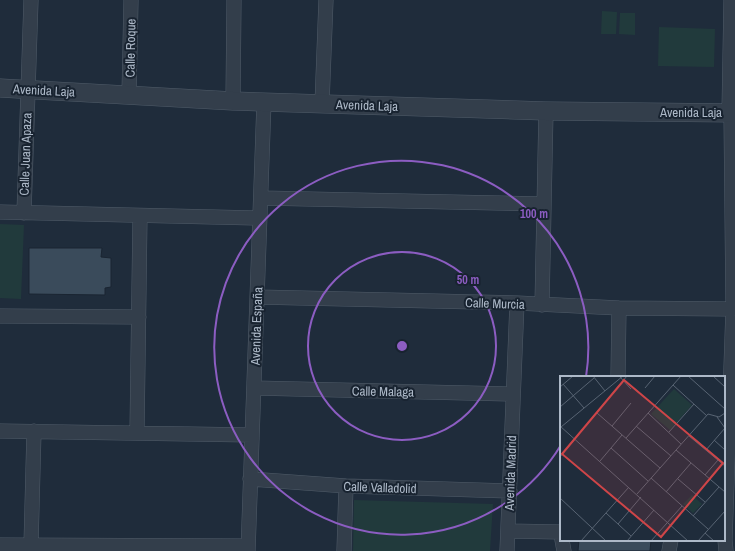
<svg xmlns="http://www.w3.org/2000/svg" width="735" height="551" font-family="'Archivo Narrow',sans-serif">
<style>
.green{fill:#213a3c}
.building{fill:#3a4b5b;stroke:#1a2532}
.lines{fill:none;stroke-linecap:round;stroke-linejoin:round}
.minor-casing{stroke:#505c69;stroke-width:15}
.tertiary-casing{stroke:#505c69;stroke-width:19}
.minor{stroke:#333e4b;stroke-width:14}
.tertiary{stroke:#333e4b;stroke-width:18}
.ring{fill:none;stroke:#8c5dc2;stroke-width:2}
.labels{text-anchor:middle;stroke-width:4;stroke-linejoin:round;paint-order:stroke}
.street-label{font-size:13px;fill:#adb9c8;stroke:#182330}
.inset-road{fill:none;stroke:#586473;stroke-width:1}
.view{fill:#ce4548;fill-opacity:0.15;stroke:#ce4548;stroke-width:2}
.inset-edge{fill:none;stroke:#adb9c8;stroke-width:2}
.centre{fill:#8c5dc2;stroke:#182330;stroke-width:2}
.ring-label{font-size:12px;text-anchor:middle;font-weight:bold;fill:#8c5dc2;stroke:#182330;stroke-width:4;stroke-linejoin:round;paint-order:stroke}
</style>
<rect width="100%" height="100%" fill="#1f2c3b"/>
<path class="green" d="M602 11 617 12 616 34H601Z
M620 13H635V35L619 34Z
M659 27 715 29 714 67 658 66Z
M0 224 24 225 21 299 0 298Z
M354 500 493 504 490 551H353Z"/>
<path class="building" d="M29 248H102L101 257 111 258V287L105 288V295L29 294Z
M579 540H651L650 551H578Z"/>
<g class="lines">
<g class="minor-casing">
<path id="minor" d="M129 95 131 0
M233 101 234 0
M322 104 326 0
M261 198 544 204
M0 212 260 218
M24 213 31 0
M257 297 517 303 619 308 733 309
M542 305 546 111
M0 316 139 317
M618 377 619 308
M254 388 512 394
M0 431 252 435
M137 433 140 216
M250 479 346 486 510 491
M508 531 561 532
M562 540 564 551
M0 545 248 546
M31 545 34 431
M248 551 264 102
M344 551 346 486
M507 551 517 303
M669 551 671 540
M726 551 725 540 733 309 731 113"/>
</g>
<g class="tertiary-casing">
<path id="tertiary" d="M0 88 233 101 546 111 735 113
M731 113 733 0"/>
</g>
<use href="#minor" class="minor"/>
<use href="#tertiary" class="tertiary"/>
</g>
<g class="ring">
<circle cx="402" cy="346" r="94"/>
<path d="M561 445A187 187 0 1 1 586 377"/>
</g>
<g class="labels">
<g class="street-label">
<text transform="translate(130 48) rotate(-89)" y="5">Calle Roque</text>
<text transform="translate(44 90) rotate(3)" y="5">Avenida Laja</text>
<text transform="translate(367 105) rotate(2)" y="5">Avenida Laja</text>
<text x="691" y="117">Avenida Laja</text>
<text transform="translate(25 154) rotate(-88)" y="5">Calle Juan Apaza</text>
<text transform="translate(495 303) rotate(2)" y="5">Calle Murcia</text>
<text transform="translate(256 326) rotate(-88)" y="5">Avenida España</text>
<text transform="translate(383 391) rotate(1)" y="5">Calle Malaga</text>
<text transform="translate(510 473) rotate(-88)" y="5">Avenida Madrid</text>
<text transform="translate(380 487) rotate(2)" y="5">Calle Valladolid</text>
</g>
</g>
<g transform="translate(560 376)">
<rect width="165" height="165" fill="#1f2c3b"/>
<path d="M114 13 132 29 110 54 91 38ZM132 119 142 128 133 137 123 128Z" fill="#213a3c"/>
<path class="inset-road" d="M33 0 45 15M128 0 165 33M153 0 165 11M60 1 71 13M3 8 24 32M113 9 147 40M0 11 13 0M85 12 95 0M0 31 34 2M37 37 100 92M88 37 121 68M157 41 165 52M0 50 128 165M52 50 71 27M76 50 111 80M1 51 63 0M109 56 134 28M129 60 165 90M66 62 121 0M154 64 165 74M51 72 88 105M116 74 165 116M146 74 165 52M0 81 67 0M40 85 62 59M145 99 158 84M91 102 148 153M118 103 145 126M106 116 131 87M77 118 148 38 159 41 165 37M0 122 46 165M46 137 71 160M133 140 159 111M58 148 81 121M145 157 154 165M21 165 69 111M67 165 94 134M91 165 122 130M138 165 165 135"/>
<path class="view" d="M64 4 163 87 101 161 2 78Z"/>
<rect width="165" height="165" class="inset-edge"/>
</g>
<circle cx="402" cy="346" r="6" class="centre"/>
<g class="ring-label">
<text x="534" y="218">100 m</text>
<text x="468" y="284">50 m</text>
</g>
</svg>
